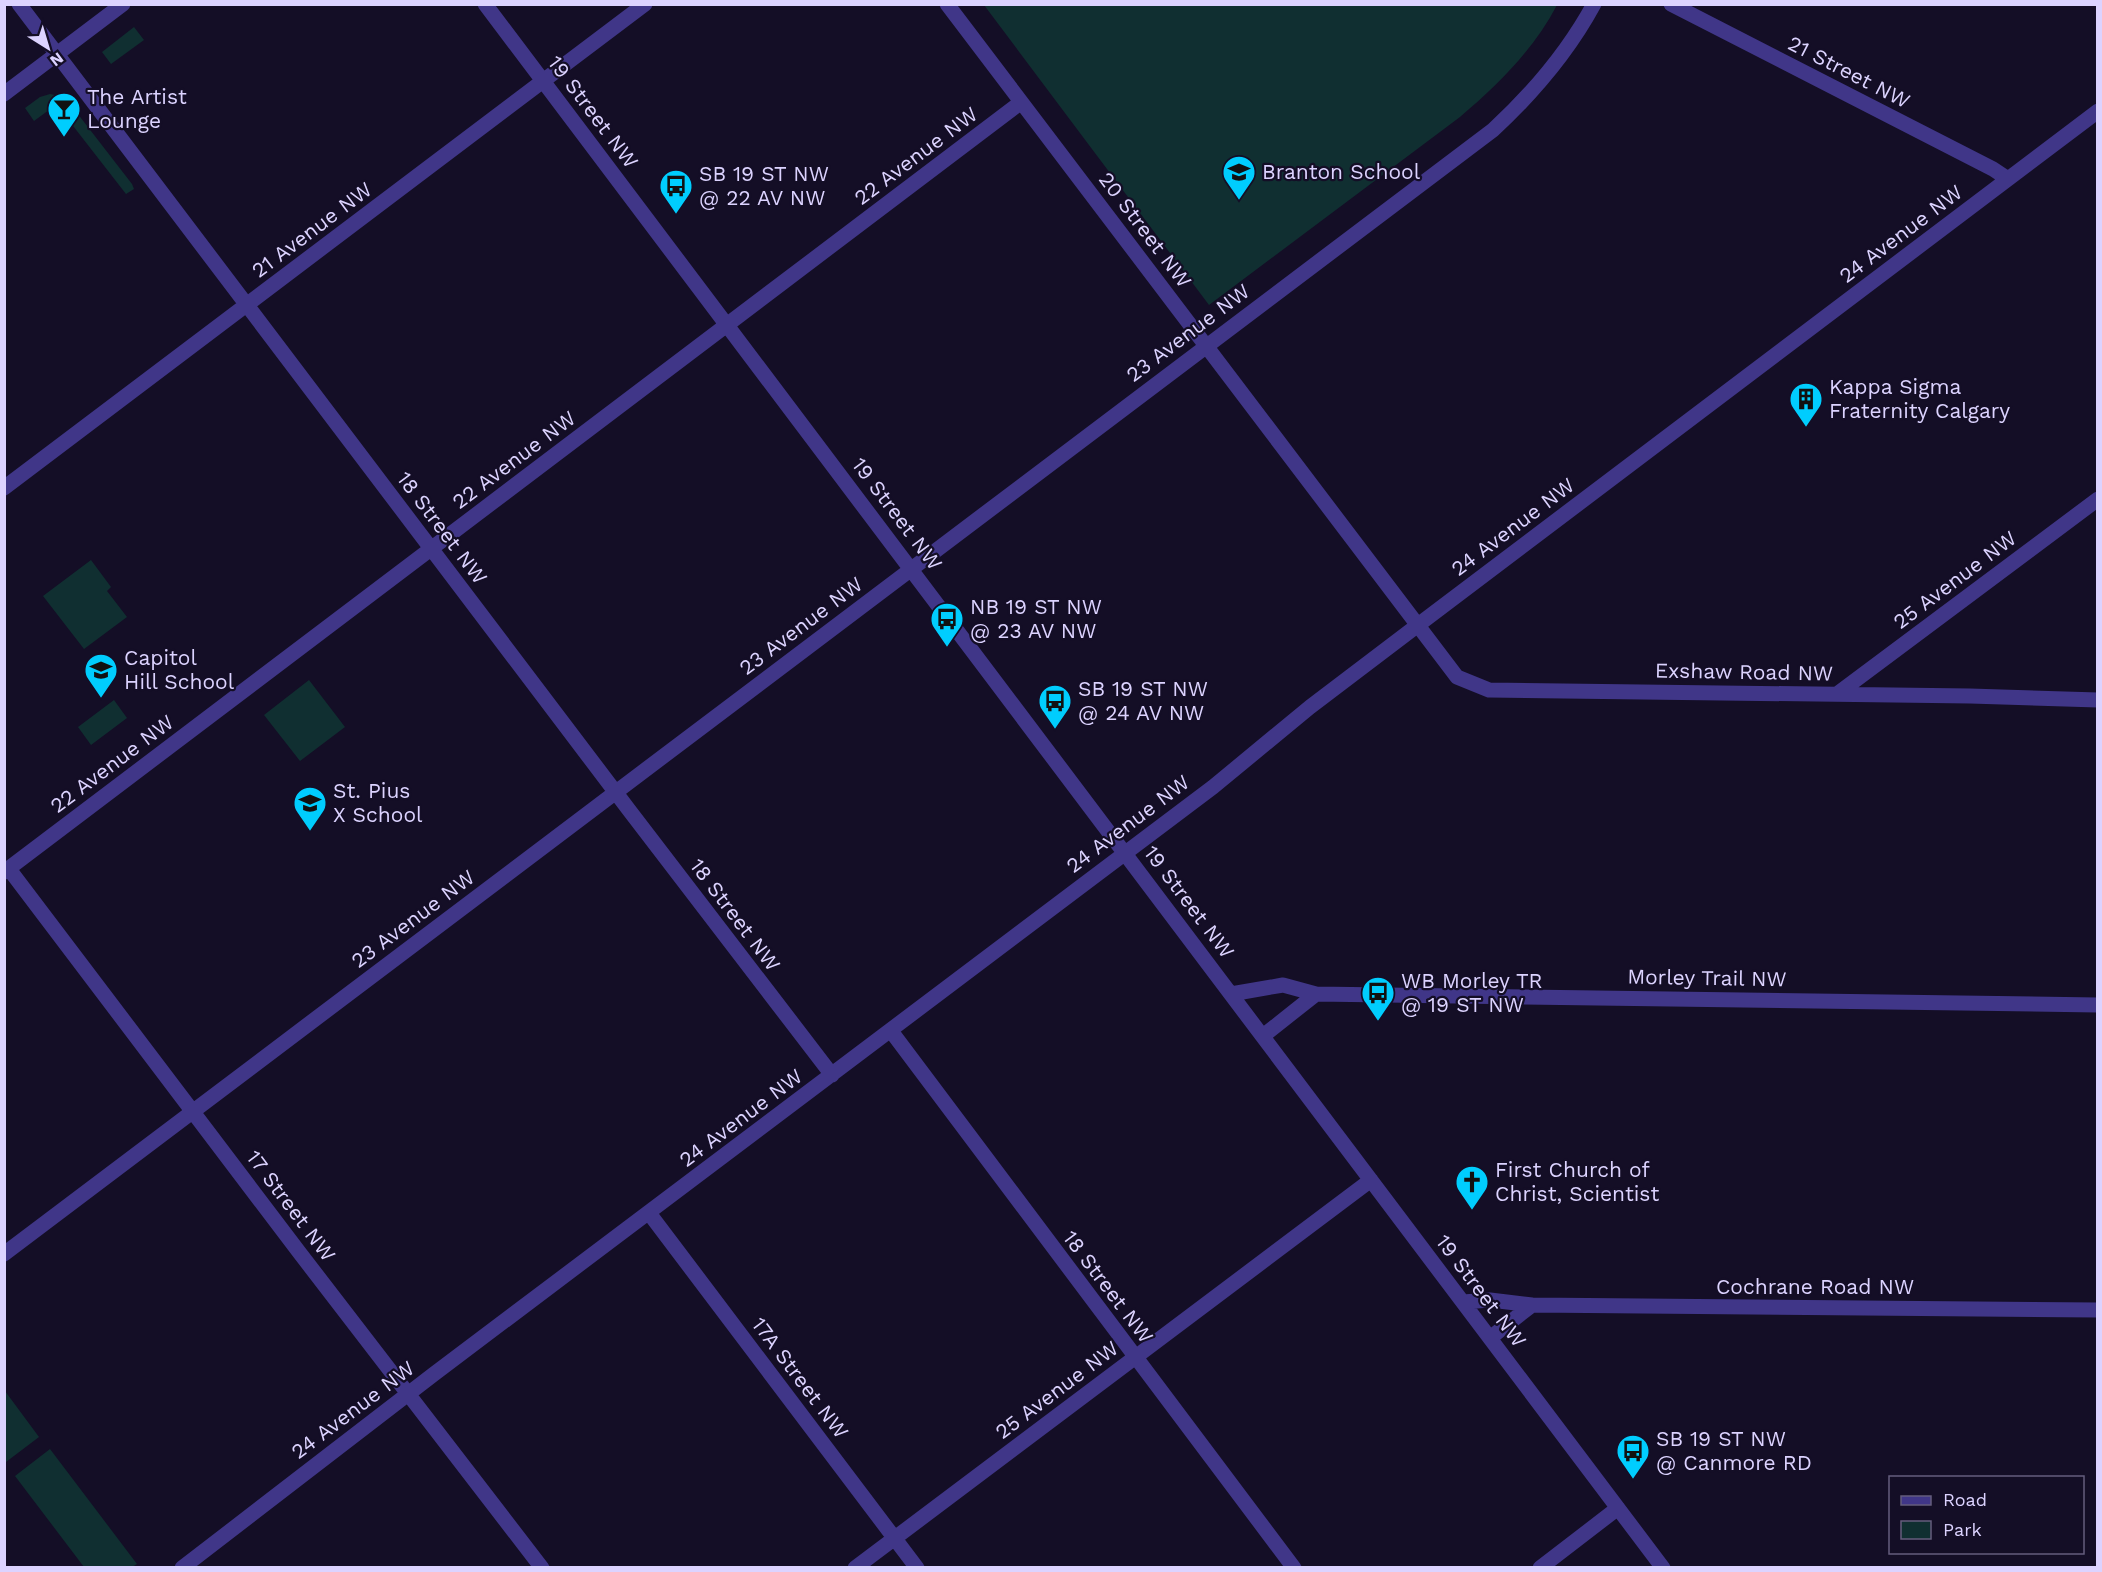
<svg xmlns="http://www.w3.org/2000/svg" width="2102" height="1572" font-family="'Work Sans',sans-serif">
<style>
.green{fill:#102f31}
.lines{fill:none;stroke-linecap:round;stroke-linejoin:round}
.minor{stroke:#403688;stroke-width:15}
.labels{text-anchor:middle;stroke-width:4.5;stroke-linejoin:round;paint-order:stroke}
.street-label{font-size:21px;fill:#dcd3ff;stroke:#140e26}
.poi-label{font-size:21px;fill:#dcd3ff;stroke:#140e26;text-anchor:start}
</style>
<rect width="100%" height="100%" fill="#140e26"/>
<path class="green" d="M984 5H1557C1534 49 1498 85 1460 117L1209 305Z
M134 27 144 40 111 64 102 52Z
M50 94 55 95 56 108 53 107 34 121 25 108 40 97Z
M67 100 132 184 134 189 126 194 63 113Z
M91 560 111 587 107 591 127 617 84 649 43 596Z
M309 680 345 727 300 761 264 715Z
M114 700 127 718 91 745 78 727Z
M5 1391 39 1437 6 1462 4 1460Z
M50 1449 137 1564 132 1567H84L15 1476Z"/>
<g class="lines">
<path class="minor" d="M19 4 629 810 832 1075
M485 4 1663 1568
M947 4 1457 677 1489 690 1970 696 2098 700
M1671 4 1993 169 2008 179
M4 94 123 4
M4 488 645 4
M1837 694 2098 499
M9 869 299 1252 542 1568
M4 872 1020 103
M1231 994 1283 985 1316 994 2098 1005
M891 1031 1294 1568
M1263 1036 1316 994
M649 1213 917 1568
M4 1254 1493 130C1533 93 1568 52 1594 4
M1463 1302 1490 1300 1532 1305 2098 1310
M1490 1338 1532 1305
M182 1568 434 1374 1213 787 1310 707 1418 625 2098 111
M855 1568 1371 1180
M1540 1568 1618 1508"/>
</g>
<defs>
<g id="bar-pin" transform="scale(1.725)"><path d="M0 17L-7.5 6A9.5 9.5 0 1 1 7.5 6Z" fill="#00cdfe" stroke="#140e26"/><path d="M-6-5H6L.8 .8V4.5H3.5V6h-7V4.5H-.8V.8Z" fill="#111"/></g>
<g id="school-pin" transform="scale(1.725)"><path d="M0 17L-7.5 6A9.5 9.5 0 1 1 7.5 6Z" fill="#00cdfe" stroke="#140e26"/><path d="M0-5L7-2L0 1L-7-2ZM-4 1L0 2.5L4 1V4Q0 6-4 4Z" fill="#111"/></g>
<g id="bus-pin" transform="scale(1.725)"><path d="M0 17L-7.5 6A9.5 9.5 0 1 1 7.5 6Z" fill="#00cdfe" stroke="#140e26"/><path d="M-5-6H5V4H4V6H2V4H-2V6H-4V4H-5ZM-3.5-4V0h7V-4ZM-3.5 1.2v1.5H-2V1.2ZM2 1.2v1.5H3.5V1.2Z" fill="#111"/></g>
<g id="building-pin" transform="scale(1.725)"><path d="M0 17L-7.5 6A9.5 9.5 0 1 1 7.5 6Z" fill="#00cdfe" stroke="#140e26"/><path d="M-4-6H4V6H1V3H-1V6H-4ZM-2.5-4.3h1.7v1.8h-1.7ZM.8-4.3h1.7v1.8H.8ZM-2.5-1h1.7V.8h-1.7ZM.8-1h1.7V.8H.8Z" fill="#111"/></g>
<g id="church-pin" transform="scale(1.725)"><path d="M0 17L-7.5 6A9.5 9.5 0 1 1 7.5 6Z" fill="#00cdfe" stroke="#140e26"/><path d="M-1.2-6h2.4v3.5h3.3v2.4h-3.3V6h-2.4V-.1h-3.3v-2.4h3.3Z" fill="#111"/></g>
</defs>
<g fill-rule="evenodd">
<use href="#bar-pin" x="64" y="109"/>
<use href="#school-pin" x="1239" y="172"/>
<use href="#bus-pin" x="676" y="186"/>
<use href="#building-pin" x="1806" y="399"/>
<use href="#bus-pin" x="947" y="619"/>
<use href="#school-pin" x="101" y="670"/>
<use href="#bus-pin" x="1055" y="701"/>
<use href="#school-pin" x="310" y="803"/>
<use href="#bus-pin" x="1378" y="993"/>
<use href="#church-pin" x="1472" y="1182"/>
<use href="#bus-pin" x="1633" y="1451"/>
</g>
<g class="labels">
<g class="street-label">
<text transform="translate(1849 72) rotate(27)" y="7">21 Street NW</text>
<text transform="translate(593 112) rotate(53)" y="7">19 Street NW</text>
<text transform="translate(916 156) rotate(-37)" y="7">22 Avenue NW</text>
<text transform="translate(312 230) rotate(-37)" y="7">21 Avenue NW</text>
<text transform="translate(1145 230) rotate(53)" y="7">20 Street NW</text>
<text transform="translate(1901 234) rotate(-37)" y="7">24 Avenue NW</text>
<text transform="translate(1188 333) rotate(-37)" y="7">23 Avenue NW</text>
<text transform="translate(514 460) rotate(-37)" y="7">22 Avenue NW</text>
<text transform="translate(897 514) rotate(53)" y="7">19 Street NW</text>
<text transform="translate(1513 527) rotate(-37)" y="7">24 Avenue NW</text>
<text transform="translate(442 528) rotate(53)" y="7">18 Street NW</text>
<text transform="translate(1955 580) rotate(-37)" y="7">25 Avenue NW</text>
<text transform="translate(801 626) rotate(-37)" y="7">23 Avenue NW</text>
<text transform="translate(1744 672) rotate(1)" y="7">Exshaw Road NW</text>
<text transform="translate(112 764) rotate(-37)" y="7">22 Avenue NW</text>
<text transform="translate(1128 824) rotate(-37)" y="7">24 Avenue NW</text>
<text transform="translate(1189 902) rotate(53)" y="7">19 Street NW</text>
<text transform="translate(735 915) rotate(53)" y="7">18 Street NW</text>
<text transform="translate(413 919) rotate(-37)" y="7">23 Avenue NW</text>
<text transform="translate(1707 978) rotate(1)" y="7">Morley Trail NW</text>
<text transform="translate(741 1118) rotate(-37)" y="7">24 Avenue NW</text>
<text transform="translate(291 1206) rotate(53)" y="7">17 Street NW</text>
<text transform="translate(1108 1287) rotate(53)" y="7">18 Street NW</text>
<text x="1815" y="1294">Cochrane Road NW</text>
<text transform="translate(1481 1291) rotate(53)" y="7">19 Street NW</text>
<text transform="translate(800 1378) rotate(53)" y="7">17A Street NW</text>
<text transform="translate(1057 1390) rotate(-37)" y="7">25 Avenue NW</text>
<text transform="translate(353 1410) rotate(-37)" y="7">24 Avenue NW</text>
</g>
<g class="poi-label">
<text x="87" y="104">The Artist<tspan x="87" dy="24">Lounge</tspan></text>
<text x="1262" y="179">Branton School</text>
<text x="699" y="181">SB 19 ST NW<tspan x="699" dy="24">@ 22 AV NW</tspan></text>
<text x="1829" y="394">Kappa Sigma<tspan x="1829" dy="24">Fraternity Calgary</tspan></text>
<text x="970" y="614">NB 19 ST NW<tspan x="970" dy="24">@ 23 AV NW</tspan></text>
<text x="124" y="665">Capitol<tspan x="124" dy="24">Hill School</tspan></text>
<text x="1078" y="696">SB 19 ST NW<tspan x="1078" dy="24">@ 24 AV NW</tspan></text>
<text x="333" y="798">St. Pius<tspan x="333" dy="24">X School</tspan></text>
<text x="1401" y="988">WB Morley TR<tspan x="1401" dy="24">@ 19 ST NW</tspan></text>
<text x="1495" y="1177">First Church of<tspan x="1495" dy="24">Christ, Scientist</tspan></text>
<text x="1656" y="1446">SB 19 ST NW<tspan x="1656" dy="24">@ Canmore RD</tspan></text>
</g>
</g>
<rect width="2102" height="1572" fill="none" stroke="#dcd3ff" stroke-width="12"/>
<rect x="1889" y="1476" width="195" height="78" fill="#140e26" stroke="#645d7d" stroke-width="1.5"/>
<rect x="1901" y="1496" width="30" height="9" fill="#403688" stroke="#645d7d" stroke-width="1.5"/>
<text x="1943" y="1506" font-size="18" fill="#dcd3ff">Road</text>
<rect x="1901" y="1521" width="30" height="18" fill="#102f31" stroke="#645d7d" stroke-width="1.5"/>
<text x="1943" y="1536" font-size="18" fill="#dcd3ff">Park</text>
<g transform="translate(48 48) rotate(143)" stroke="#140e26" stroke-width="4.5" paint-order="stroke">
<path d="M0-4.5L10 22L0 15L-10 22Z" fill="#dcd3ff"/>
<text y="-9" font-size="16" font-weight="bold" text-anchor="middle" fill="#dcd3ff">N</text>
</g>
</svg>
